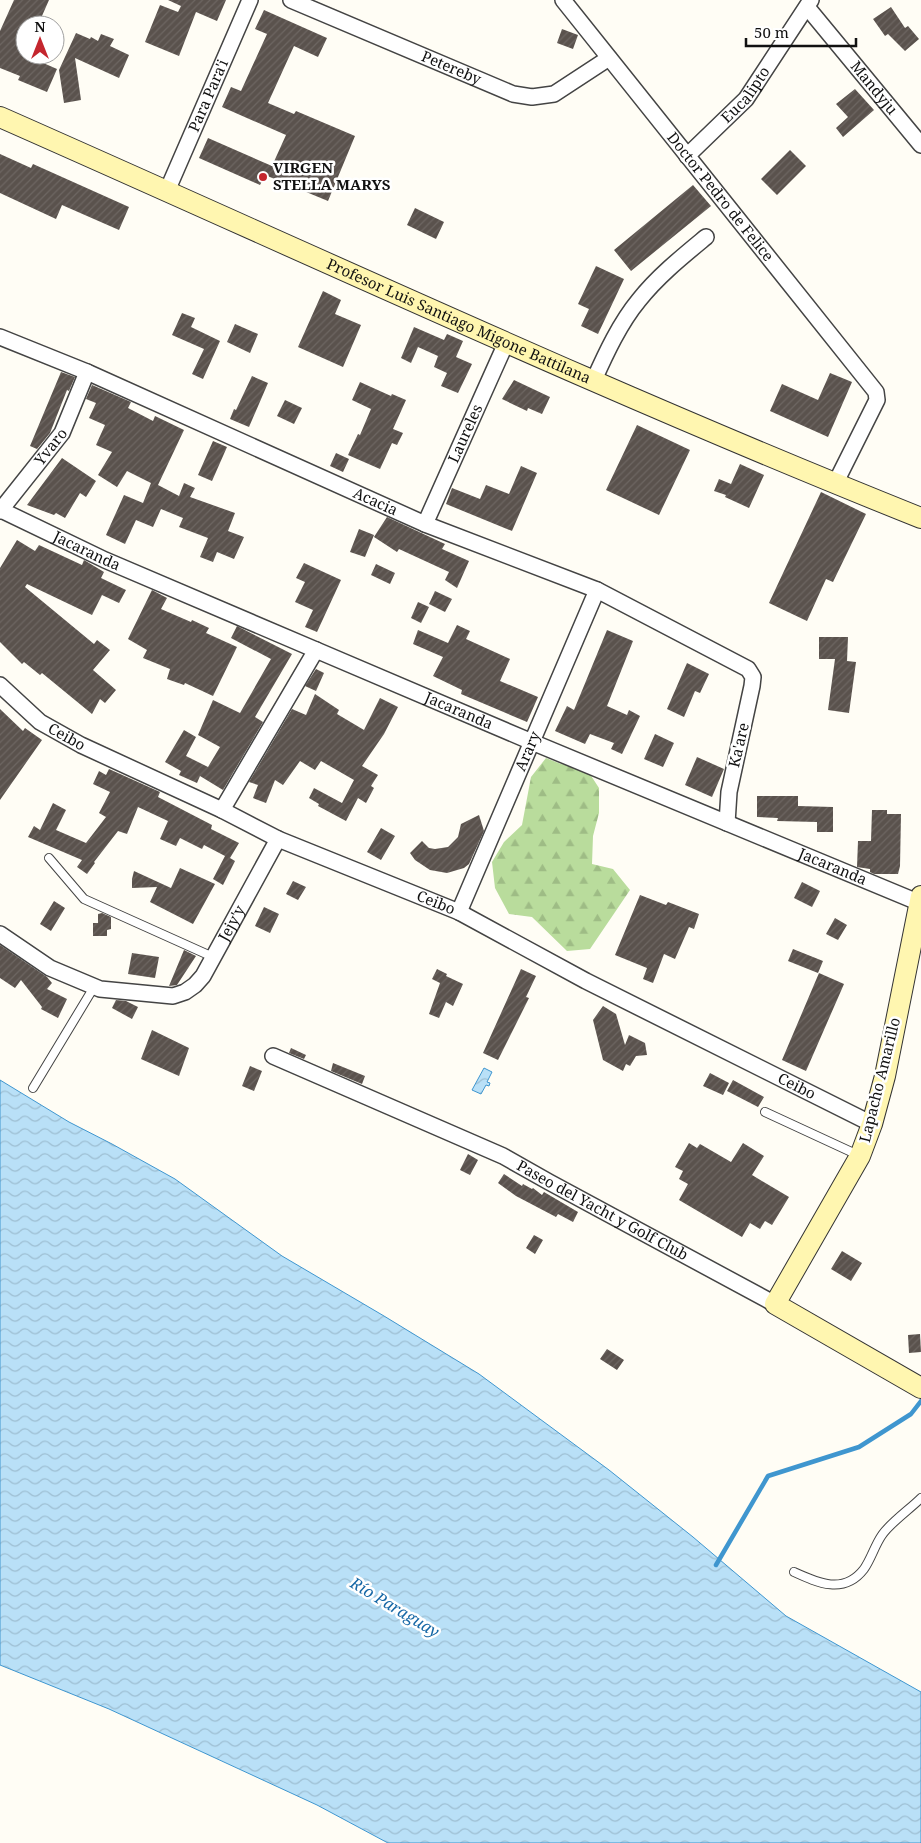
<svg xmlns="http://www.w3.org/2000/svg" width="921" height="1843" font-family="'Noto Serif',serif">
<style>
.forest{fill:url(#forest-firs)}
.water{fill:url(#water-waves);stroke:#3f96cf}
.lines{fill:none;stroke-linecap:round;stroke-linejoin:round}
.stream{stroke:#3f96cf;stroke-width:4.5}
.building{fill:url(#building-hatch)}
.lane-casing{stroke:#444;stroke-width:10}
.street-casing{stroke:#444;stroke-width:18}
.secondary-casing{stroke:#333;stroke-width:22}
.lane{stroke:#fff;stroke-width:8}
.street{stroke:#fff;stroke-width:15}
.secondary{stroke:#fff6b0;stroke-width:20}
.poi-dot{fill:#c4262e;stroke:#fff;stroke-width:2}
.labels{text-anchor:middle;stroke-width:5;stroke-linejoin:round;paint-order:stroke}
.street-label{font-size:15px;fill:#111;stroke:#fff}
.poi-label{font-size:15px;font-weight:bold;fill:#111;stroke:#fff;text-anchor:start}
.water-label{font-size:16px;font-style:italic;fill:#1768a6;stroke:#fff}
</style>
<defs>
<pattern id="forest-firs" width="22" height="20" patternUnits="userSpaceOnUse" patternTransform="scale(1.25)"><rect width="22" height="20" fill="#b9dc9c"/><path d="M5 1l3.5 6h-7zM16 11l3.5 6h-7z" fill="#9ebc85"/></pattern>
<pattern id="water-waves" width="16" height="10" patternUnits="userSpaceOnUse" patternTransform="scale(1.25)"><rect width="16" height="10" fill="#b9e0f7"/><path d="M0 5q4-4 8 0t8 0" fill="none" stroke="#9ebfd3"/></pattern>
<pattern id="building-hatch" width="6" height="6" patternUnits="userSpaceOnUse" patternTransform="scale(1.25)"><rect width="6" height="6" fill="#5a524d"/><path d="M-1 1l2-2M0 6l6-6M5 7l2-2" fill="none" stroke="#6d6662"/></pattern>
</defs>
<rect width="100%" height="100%" fill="#fffdf5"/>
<path class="forest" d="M546 758 561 764 586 768 599 788V813L593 836 592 864 613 869 630 890 590 949 567 951 532 917 509 914 495 888 492 862 504 842 522 825 531 777Z"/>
<path class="water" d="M484 1068 492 1072 487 1082 490 1083 489 1086 486 1085 481 1094 472 1090Z
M0 1080 69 1122 112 1144 175 1179 282 1256 384 1316 479 1374 609 1470 693 1537 786 1616 921 1692V1843H388L317 1805 109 1709 0 1665Z"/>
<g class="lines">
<path class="stream" d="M716 1565 768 1476 859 1447 911 1414 921 1401"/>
</g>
<path class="building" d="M14 0H49L38 25H25V55L57 69 47 92 18 80 20 76 0 68V31Z
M168 0H226L217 21 196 12 179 56 145 42 160 5 178 12 181 6Z
M891 7 905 28 908 26 919 39 905 51 888 34 885 36 873 19Z
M264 10 327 38 318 57 294 46 268 103 294 114 296 111 355 136 328 201 265 175 260 185 199 158 208 138 272 166 286 135 222 107 231 87 241 91 267 34 255 29Z
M562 29 578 35 573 49 557 43Z
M76 33 90 39 91 37 98 41 101 34 114 39 110 46 129 55 119 78 75 58 81 100 64 103 59 70Z
M855 89 874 110 843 137 836 128 848 117 836 104Z
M790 150 806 166 777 195 761 179Z
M0 154 31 168 33 164 129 207 119 230 62 205 56 219 0 193Z
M693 185 711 206 631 271 614 250Z
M415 208 444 222 436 239 407 225Z
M596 266 624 279 598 334 581 326 589 309 578 304Z
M323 291 341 300 335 314 361 325 343 367 298 347Z
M182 313 195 318 191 327 220 341 203 379 192 374 204 349 172 335Z
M235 324 258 334 250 353 227 342Z
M414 327 444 340 447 334 463 341 456 357 472 364 458 393 441 386 447 373 434 367 438 356 418 347 411 363 401 358Z
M61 372 75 377 69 391 67 390 50 433 37 449 30 446Z
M830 373 852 382 828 437 770 411 782 384 818 400Z
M252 376 268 383 249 427 230 419 234 409 236 410Z
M514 380 550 397 542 414 528 408 527 411 502 399Z
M360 382 391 396 392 394 406 400 393 429 403 433 397 445 392 443 380 469 348 455 358 434 360 435 371 409 352 400Z
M92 385 131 402 128 408 153 421 155 416 184 430 158 485 179 496 184 483 195 488 190 497 235 513 228 531 244 537 234 559 217 552 213 562 200 557 208 538 179 527 183 518 161 509 153 527 136 520 125 544 106 535 124 495 143 503 151 483 127 471 117 487 98 475 112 452 96 445 105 425 89 418 96 403 86 399Z
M285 400 302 408 294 424 277 416Z
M637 425 690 450 659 515 606 490Z
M213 441 227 447 212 481 198 475Z
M336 453 349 459 343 472 330 466Z
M62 458 96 481 86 497 80 493 65 518 56 513 54 515 27 505Z
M740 464 764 475 749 508 725 497 726 495 714 491 719 479 731 484Z
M521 466 537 473 512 531 446 504 452 488 480 499 486 485 509 494Z
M821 492 866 514 833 582 826 579 807 621 769 603Z
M387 517 445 544 442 549 469 561 457 588 445 580 449 572 399 549 397 552 374 537Z
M359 529 374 535 365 557 350 552Z
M17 540 35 551 39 545 82 565 84 560 104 572 101 578 126 590 119 603 102 595 92 615 27 584 25 587 94 644 97 640 110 650 93 670 116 690 105 703 100 699 92 714 42 673 40 675 24 662 22 664 0 642V568Z
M304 563 341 580 317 632 305 627 313 610 295 602 305 582 296 578Z
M376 564 395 573 390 584 371 575Z
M152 590 167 598 161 609 191 622 192 620 209 628 206 633 237 647 213 696 185 683 184 685 167 679 170 669 143 658 147 650 128 639Z
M435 591 452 599 445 612 429 604Z
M418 602 429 607 421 623 411 618Z
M457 625 470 631 466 639 510 659 500 681 538 697 527 722 461 694 462 690 433 676 443 657 413 644 418 630 448 643Z
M237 626 292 654 255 717 263 722 223 790 200 776 197 783 179 775 181 771 165 762 184 730 196 737 186 756 208 767 220 747 198 735 213 700 240 713 271 659 231 638Z
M607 630 633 641 607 706 627 715 629 710 640 716 622 754 611 749 614 743 590 734 585 744 555 731 567 706 574 710Z
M819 637H848L847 661 856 662 849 713 828 710 835 659H819Z
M687 663 709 674 700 693 695 691 684 717 667 709Z
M316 669 324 673 316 691 305 686Z
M315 694 339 710 337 714 364 730 380 698 398 707 384 734 362 766 378 775 371 786 374 788 366 803 358 798 346 821 318 806 319 804 309 798 314 788 342 803 354 780 321 761 315 770 300 761 283 785 275 780 266 803 253 798 258 785 249 782 292 709 306 715Z
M0 709 23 731 25 728 42 740 0 800Z
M655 734 674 743 663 767 644 759Z
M697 757 724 769 712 797 685 785Z
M109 769 160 792 158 797 212 825 211 829 239 843 230 858 235 861 223 885 213 879 225 856 204 845 202 849 180 838 176 846 160 839 168 821 138 807 127 834 118 831 94 862 95 863 87 874 77 867 82 860 28 837 34 826 40 830 53 803 66 810 56 830 86 843 106 817 99 813 110 792 93 784 99 771 106 775Z
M757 796H798V806L833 807V832H817V822L777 821 778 818 757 817Z
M872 810H887V814H901L900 866 898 874H874L870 872V869L857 867 858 841H871Z
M479 815 484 831 469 864 464 868 447 873 430 870 415 860 410 853 422 841 429 848 435 849 448 847 458 837 461 824Z
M381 828 395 836 381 860 367 852Z
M180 868 215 884 193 924 150 902 157 887 132 888V879L134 871 171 888Z
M293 881 306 887 298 900 286 894Z
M802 882 820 891 812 907 794 898Z
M640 895 666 905 668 902 699 914 694 929 689 927 675 959 664 954 653 983 643 979 647 968 615 955Z
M54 901 65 908 51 931 40 924Z
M264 907 279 914 270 933 255 926Z
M102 913 111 917V929L107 930V936H93V923H98V914Z
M835 918 847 925 838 940 826 934Z
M0 945 47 977 52 983 47 989 67 999 58 1018 41 1009 42 1007 21 980 15 988 0 978Z
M793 949 823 961 818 973 788 961Z
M184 950 196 956 177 985 169 986Z
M132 953 159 957 155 978 128 974Z
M437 969 447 974 446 976 463 984 453 1006 446 1002 439 1018 429 1014 440 983 432 979Z
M521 969 536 976 526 997 529 998 498 1060 483 1053Z
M819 973 844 984 806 1071 782 1060Z
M116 1000 126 1001 138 1007 132 1019 112 1008Z
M603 1006 616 1014 625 1045 629 1035 645 1043 647 1055 636 1056 630 1066 626 1064 623 1071 603 1060 593 1020Z
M152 1030 189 1048 179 1076 141 1059Z
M291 1048 306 1055 304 1059 289 1053Z
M333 1063 365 1076 362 1084 331 1071Z
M250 1066 262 1071 254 1091 242 1086Z
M710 1073 729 1083 723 1095 703 1086Z
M733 1080 764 1097 758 1107 727 1091Z
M689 1143 697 1148 700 1144 731 1162 743 1143 764 1156 752 1175 789 1197 772 1225 765 1221 760 1229 750 1223 742 1237 679 1200 688 1184 679 1179 683 1171 675 1167Z
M468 1154 478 1160 470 1175 460 1170Z
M504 1174 522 1186 523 1184 532 1189 533 1188 542 1195 544 1192 578 1212 573 1222 558 1214 556 1217 516 1196 498 1183Z
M534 1235 543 1240 535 1254 526 1248Z
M842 1251 862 1263 851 1281 831 1269Z
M920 1334 921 1352 909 1353 908 1335Z
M607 1349 624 1360 617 1370 600 1359Z"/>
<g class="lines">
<g class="lane-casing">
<path id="lane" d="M49 858 84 899 213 957
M33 1088 94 987
M765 1112 858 1155
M794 1572C818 1583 844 1595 864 1569 871 1559 875 1545 882 1535 890 1523 910 1509 921 1498"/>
</g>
<g class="street-casing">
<g id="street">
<path id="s1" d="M291 0 513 94 532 97 554 94 609 58"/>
<path id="s2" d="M563 0 876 392 877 400 835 484"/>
<path id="s3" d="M807 7 921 145"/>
<path id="s4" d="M687 156 746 99 811 0"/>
<path id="s5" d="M167 191 250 0"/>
<path id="s6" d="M0 337 87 372 425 524 597 590 748 669 753 677 752 686 729 792 727 823"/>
<path d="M594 380C606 353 620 323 639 300 658 276 683 256 706 237"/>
<path id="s7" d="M1 510 105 560 316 650 532 742 920 903"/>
<path id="s8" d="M0 511 62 433 87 372"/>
<path id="s9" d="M425 524 506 343"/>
<path id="s10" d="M0 685 40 722 81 745 222 810 278 839 459 912 586 981 872 1124"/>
<path d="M222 810 316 650"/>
<path id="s11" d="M459 912 597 590"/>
<path id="s12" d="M0 934 50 968 100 989 173 996 185 992 195 985 203 976 278 839"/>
<path id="s13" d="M273 1056 503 1156 549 1182 775 1304"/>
</g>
</g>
<g class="secondary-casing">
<g id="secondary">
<path id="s14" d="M0 117C306 252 610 394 921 518"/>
<path d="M921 896 885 1076 872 1124 860 1156 775 1304 921 1388"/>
</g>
</g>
<use href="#lane" class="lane"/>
<use href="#street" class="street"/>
<use href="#secondary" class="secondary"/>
</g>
<circle class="poi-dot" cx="263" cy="177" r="5"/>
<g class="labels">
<g class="street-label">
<text dy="5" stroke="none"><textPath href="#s1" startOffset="174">Petereby</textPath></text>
<text dy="5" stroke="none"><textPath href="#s3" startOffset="105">Mandyju</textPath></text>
<text dy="5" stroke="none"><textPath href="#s4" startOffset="85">Eucalipto</textPath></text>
<text dy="5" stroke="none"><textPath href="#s5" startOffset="104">Para Para'i</textPath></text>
<text dy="5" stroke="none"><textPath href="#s2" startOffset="252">Doctor Pedro de Felice</textPath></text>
<text dy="5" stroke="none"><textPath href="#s14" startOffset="502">Profesor Luis Santiago Migone Battilana</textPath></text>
<text dy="5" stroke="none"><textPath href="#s9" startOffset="99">Laureles</textPath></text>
<text dy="5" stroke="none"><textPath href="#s8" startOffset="82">Yvaro</textPath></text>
<text dy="5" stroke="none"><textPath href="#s6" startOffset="410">Acacia</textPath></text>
<text dy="5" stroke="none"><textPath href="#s7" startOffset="95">Jacaranda</textPath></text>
<text dy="5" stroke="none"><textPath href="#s7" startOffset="500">Jacaranda</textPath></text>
<text dy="5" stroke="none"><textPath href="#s10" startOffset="85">Ceibo</textPath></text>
<text transform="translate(739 745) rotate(-77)" y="5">Ka'are</text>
<text dy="5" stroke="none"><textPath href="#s11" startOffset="175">Arary</textPath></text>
<text dy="5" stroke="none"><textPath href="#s7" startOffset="905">Jacaranda</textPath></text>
<text dy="5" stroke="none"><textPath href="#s10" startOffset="490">Ceibo</textPath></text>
<text dy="5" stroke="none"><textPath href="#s12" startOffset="285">Jejy'y</textPath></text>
<text transform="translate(880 1080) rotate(-76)" y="5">Lapacho Amarillo</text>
<text dy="5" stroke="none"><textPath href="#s10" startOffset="895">Ceibo</textPath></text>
<text dy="5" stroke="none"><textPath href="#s13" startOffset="364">Paseo del Yacht y Golf Club</textPath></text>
</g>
<g class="poi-label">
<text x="273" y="173">VIRGEN<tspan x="273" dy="17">STELLA MARYS</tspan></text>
</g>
<g class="water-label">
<text transform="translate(395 1607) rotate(31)" y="6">Río Paraguay</text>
</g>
</g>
<g transform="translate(40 40)"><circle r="24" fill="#ffffff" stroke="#a0a0a0"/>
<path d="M0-4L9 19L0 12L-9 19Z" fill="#c4262e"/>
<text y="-8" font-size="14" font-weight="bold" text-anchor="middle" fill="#111111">N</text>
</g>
<path d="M746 38v8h110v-8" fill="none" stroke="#111111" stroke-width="2.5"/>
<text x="754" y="38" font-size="15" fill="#111111" stroke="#ffffff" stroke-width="4" paint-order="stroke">50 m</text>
</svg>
